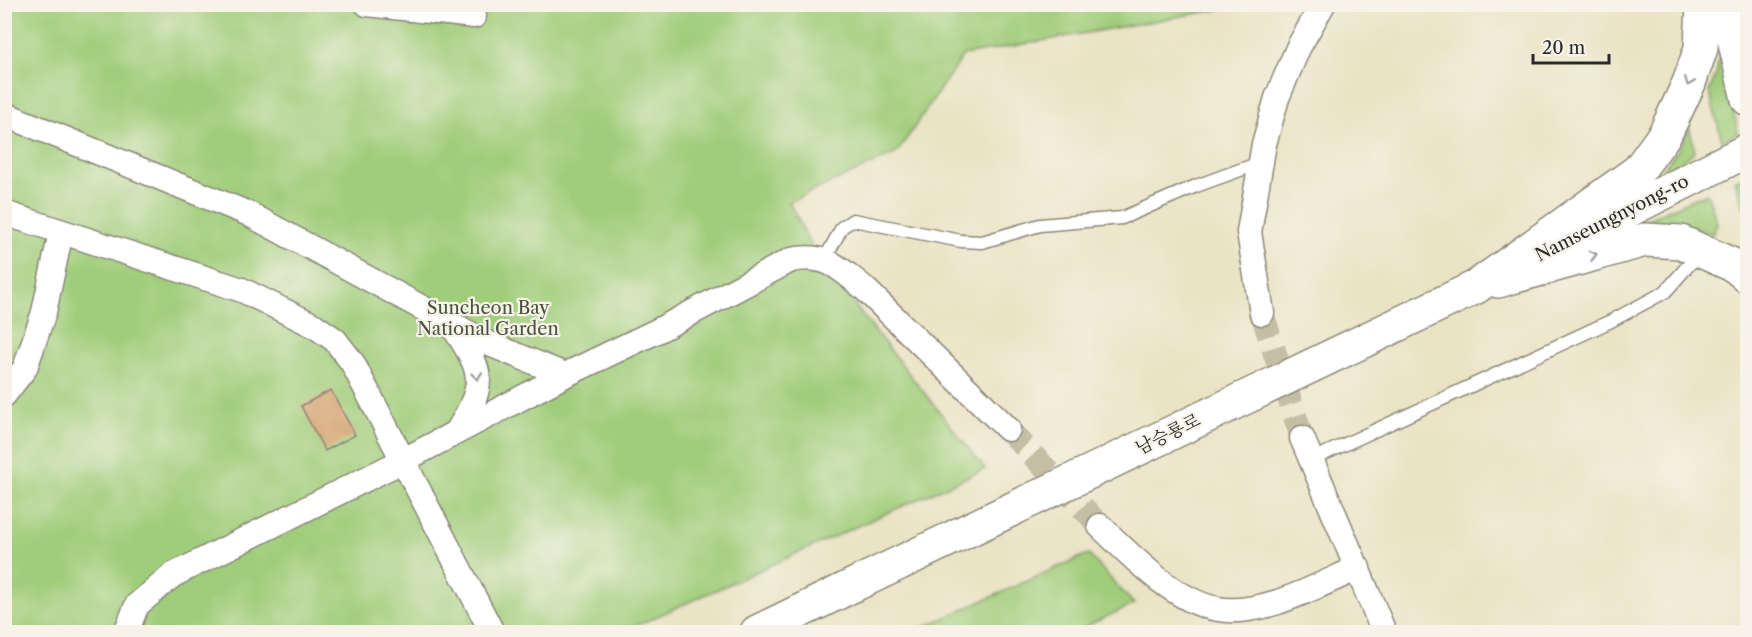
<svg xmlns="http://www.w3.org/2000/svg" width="1752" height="637" font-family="'Libre Caslon Text','Noto Serif KR',serif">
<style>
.green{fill:#a0cd7a;stroke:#667c52;stroke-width:1.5}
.building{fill:#d39d69}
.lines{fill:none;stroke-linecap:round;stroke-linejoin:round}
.street-tunnel{stroke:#c4bea5;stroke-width:24;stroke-dasharray:24 12;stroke-linecap:butt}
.lane-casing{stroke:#8a8778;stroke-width:15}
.street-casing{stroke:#8a8778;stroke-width:27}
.primary-casing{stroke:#8a8778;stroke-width:36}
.lane{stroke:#fff;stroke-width:12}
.street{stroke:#fff;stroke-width:24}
.primary{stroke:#fff;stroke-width:33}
.primary-bridge-casing{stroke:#8a8778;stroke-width:36;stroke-linecap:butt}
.primary-bridge{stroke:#fff;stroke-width:33}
.oneway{stroke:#a0a0a0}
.labels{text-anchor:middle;stroke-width:4.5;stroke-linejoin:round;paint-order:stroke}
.street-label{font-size:18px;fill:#2b2b2b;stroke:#f7f3e8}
.park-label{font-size:18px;fill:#48543f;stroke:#f7f3e8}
</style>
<rect width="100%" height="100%" fill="#f7f3e8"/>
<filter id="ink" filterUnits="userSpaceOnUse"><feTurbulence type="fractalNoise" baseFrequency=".0167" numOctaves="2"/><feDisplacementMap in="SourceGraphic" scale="12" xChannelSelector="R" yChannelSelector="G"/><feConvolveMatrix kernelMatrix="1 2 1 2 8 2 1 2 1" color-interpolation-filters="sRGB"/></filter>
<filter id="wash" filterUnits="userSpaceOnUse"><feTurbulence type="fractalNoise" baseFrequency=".008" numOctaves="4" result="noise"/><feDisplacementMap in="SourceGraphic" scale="24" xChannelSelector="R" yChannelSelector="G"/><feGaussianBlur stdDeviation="1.35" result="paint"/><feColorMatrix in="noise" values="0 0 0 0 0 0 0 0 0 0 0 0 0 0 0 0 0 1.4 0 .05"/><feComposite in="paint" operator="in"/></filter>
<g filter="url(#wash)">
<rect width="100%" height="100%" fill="#eae3c4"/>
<path class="green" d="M4 5H1244L963 55 897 153 789 202 820 262 985 469 622 632H5Z
M1720 49 1738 133 1722 141 1709 91 1716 75Z
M1689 126 1695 152 1641 187C1661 170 1683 152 1689 126Z
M1747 176V216L1735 181Z
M1707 193 1717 223 1713 234C1684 221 1653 225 1622 230Z
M1088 554 1134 604 1074 632H912Z"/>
<g id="blocks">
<path class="building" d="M331 390 355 435 325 451 301 406Z"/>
</g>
</g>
<g filter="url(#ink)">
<use href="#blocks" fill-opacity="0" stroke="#8a8778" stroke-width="1.5"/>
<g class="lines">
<path class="street-tunnel" d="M1262 313 1302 438
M1008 429 1100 526"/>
<g class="lane-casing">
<path id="lane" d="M825 259 842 227 853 220 961 241 982 242 1040 225 1122 218 1196 186 1262 162
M1311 460 1611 321 1665 292 1701 251"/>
</g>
<g class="street-casing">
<path id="street" d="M367 4 474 16
M4 114 249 214 487 343 565 375
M4 213 242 290 315 326 335 340 352 362 492 632
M1262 313 1249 232 1264 144 1277 98 1298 48 1323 4
M453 326C484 374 487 381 457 432
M4 395 25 368 44 312 61 232
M1302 438 1384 632
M1100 526C1130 555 1175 602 1218 609 1262 617 1318 585 1358 568
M126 632 137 605 173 575 404 460 565 375 659 330 791 260C826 253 838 267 864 288L1008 429"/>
</g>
<g class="primary-casing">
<path id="primary" d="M1726 4 1748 99
M1570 240 1748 150
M1498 281 1645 240 1681 242 1735 266 1748 277
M1476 287 1638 171 1665 134 1689 83 1701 48 1703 4
M757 632 860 582"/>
</g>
<use href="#lane" class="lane"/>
<use href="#street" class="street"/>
<use href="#primary" class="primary"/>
<g class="primary-bridge-casing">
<path id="primary-bridge" d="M860 582 1476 287"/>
</g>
<use href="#primary-bridge" class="primary-bridge"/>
</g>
<defs><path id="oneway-chevron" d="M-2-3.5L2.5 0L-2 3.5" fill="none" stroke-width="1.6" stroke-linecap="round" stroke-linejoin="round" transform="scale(1.5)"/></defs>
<g class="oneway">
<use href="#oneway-chevron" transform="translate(1689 82) rotate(112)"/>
<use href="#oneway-chevron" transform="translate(1593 255) rotate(-15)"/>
<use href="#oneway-chevron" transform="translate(477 376) rotate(83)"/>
</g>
</g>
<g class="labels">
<g class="street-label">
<text transform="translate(1612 218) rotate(-27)" y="6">Namseungnyong-ro</text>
<text transform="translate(1168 434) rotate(-26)" y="6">남승룡로</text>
</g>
<g class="park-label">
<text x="488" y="314">Suncheon Bay<tspan x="488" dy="21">National Garden</tspan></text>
</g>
</g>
<rect width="1752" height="637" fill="none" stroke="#f7f3e8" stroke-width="24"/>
<path d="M1533 54v9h76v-9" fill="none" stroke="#2b2b2b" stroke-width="3"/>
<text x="1542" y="54" font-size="18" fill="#2b2b2b" stroke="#f7f3e8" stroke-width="4.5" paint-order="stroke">20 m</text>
</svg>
